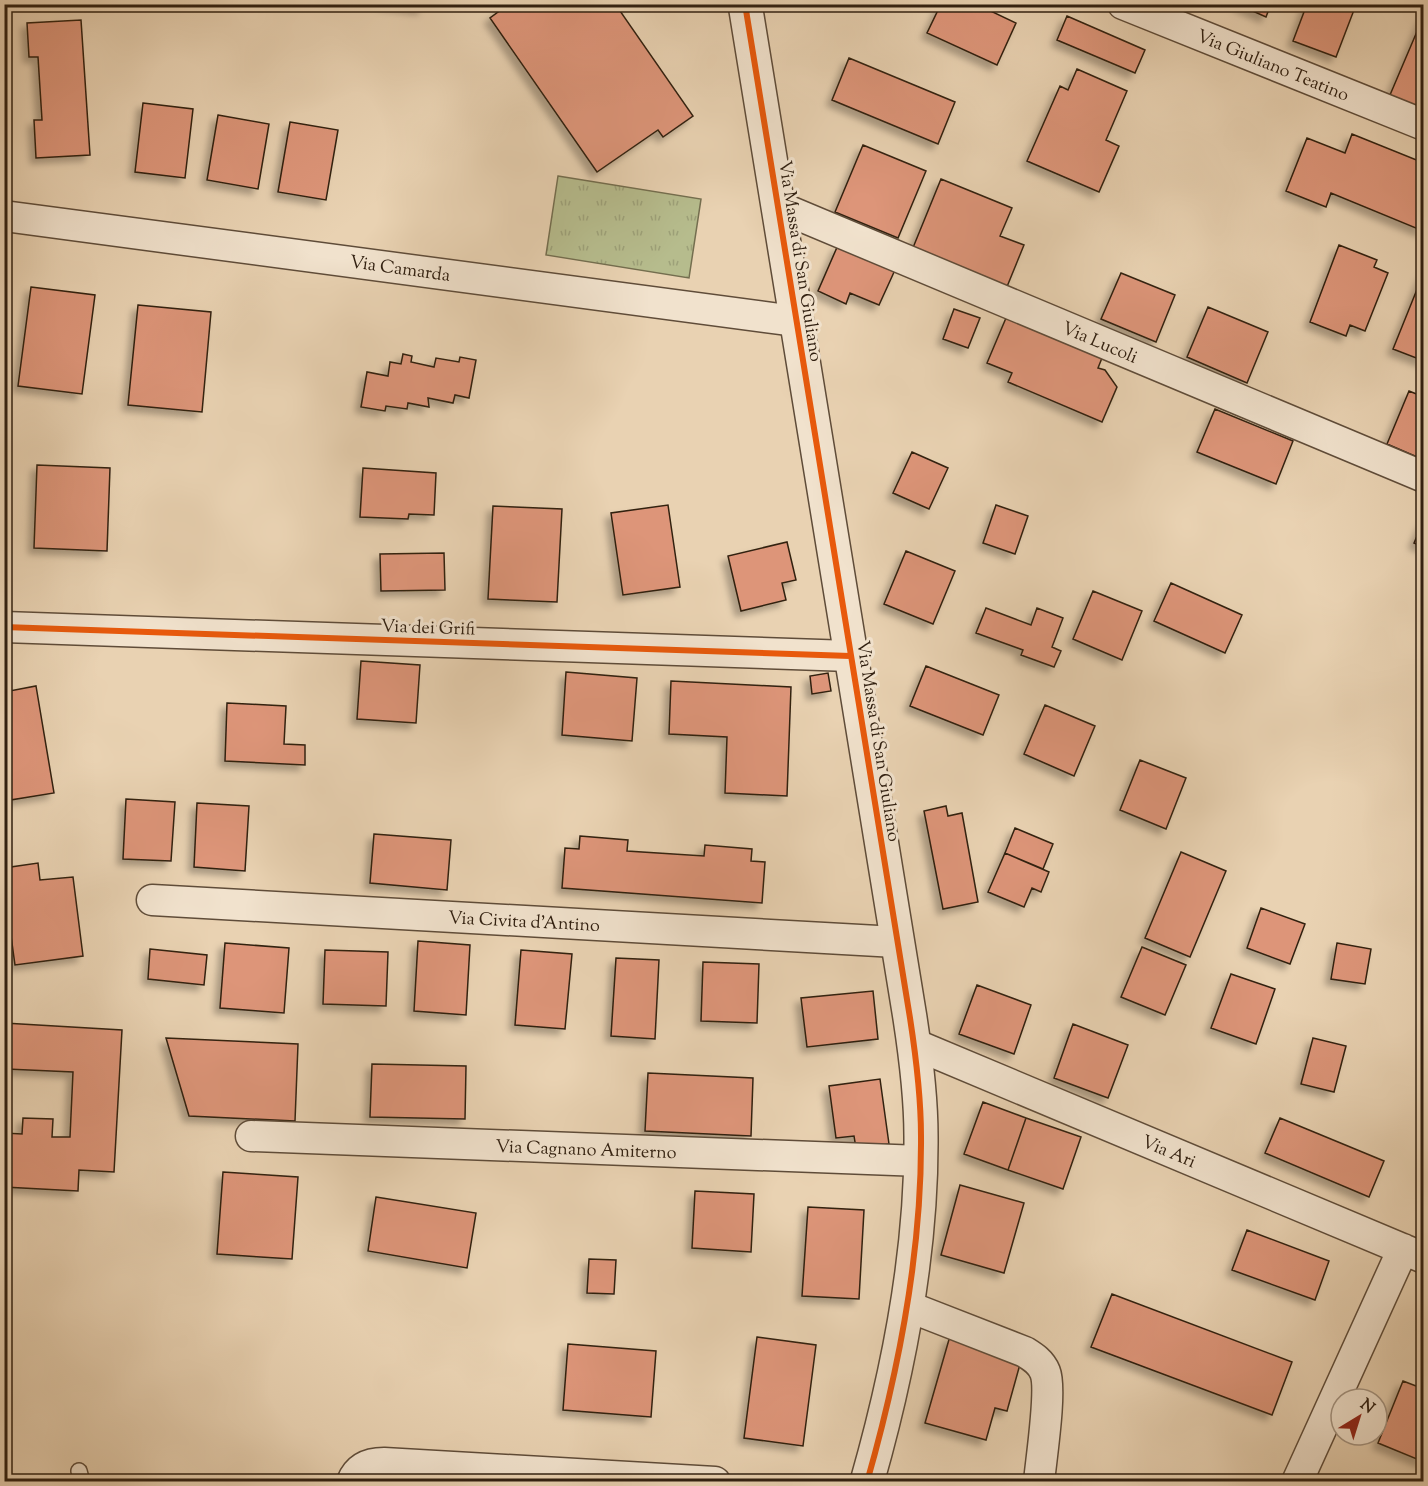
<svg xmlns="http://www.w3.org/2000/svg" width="1428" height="1486" font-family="'Sorts Mill Goudy',serif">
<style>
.park{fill:url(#park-tufts);stroke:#746e4f;stroke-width:1.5}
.building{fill:#dd9579;stroke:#312011;stroke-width:1.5;filter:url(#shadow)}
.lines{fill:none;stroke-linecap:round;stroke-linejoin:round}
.service-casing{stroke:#5f4c39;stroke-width:18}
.minor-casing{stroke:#5f4c39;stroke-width:33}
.tertiary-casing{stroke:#5f4c39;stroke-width:36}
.service{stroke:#f1e2cd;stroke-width:15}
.minor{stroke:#f1e2cd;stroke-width:30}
.tertiary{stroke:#f1e2cd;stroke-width:33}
.cycleway-casing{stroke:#f1e2cd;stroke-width:10}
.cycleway{stroke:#e8590c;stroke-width:6}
.labels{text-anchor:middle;stroke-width:6;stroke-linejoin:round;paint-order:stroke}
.street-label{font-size:18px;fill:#312011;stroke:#f1e2cd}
</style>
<defs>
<pattern id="park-tufts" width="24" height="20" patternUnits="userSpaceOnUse" patternTransform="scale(1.5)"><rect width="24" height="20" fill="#b6bc8d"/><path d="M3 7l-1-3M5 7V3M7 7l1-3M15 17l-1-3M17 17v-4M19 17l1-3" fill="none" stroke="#9da179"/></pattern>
<filter id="shadow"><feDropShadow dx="-5.5" dy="5.5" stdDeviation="3" flood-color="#0004"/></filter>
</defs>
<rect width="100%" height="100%" fill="#e9d2b2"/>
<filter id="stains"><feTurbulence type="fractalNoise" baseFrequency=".00333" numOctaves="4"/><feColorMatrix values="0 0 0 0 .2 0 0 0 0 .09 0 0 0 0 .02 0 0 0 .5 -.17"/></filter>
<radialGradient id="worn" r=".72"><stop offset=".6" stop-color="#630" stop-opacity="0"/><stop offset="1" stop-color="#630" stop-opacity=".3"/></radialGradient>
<path class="park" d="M558 176 701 199 689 278 546 255Z"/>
<path class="building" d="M382 4H424L423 9Z
M509 4H629L620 11 693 116 663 137 658 130 597 172 490 18Z
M941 4H976L1016 23 997 65 927 33Z
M1237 4H1271L1266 17Z
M1307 4H1341L1354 10 1336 57 1293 41Z
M1424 15V118L1387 102Z
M1067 16 1145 50 1135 73 1057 40Z
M81 20 90 155 36 158 34 120H42L38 57H29L27 23Z
M849 58 955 102 938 144 832 100Z
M1077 69 1127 91 1106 140 1119 146 1099 192 1027 161 1060 86 1068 90Z
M143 103 193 109 185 178 135 172Z
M218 115 269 124 258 189 207 180Z
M290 122 338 130 326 200 278 192Z
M1352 134 1424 163 1423 231 1331 193 1326 207 1286 191 1307 138 1345 153Z
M863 145 926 171 898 238 835 212Z
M941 179 1012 208 1000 236 1024 245 1004 294 910 255Z
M838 245 895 270 879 305 850 293 846 304 818 291Z
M1339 245 1377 260 1374 267 1388 273 1365 331 1350 325 1346 336 1310 322Z
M1424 272V361L1393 349Z
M1121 273 1175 295 1156 342 1101 319Z
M31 287 95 295 82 394 18 386Z
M138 305 211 312 202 412 128 405Z
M1208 307 1268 332 1247 383 1187 357Z
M954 309 980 318 968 348 943 339Z
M1006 318 1102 358 1098 368 1105 370 1117 387 1102 422 1008 382 1012 373 987 363Z
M403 354 412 356 411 362 434 367 436 358 459 362 460 357 476 360 469 398 455 395 453 403 428 398 429 407 408 403 407 409 386 406 385 411 361 407 367 372 388 376 390 362 401 364Z
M1409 391 1424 397V460L1387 444Z
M1215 409 1293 441 1276 484 1197 452Z
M912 452 948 468 929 509 893 493Z
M37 465 110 468 107 551 34 548Z
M363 468 436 473 434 515 409 514 408 519 360 517Z
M668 505 680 587 623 595 611 513Z
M996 505 1028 516 1015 554 983 543Z
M493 506 562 509 557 602 488 599Z
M1424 520V547L1414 543Z
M787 542 796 580 782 583 786 600 741 611 728 556Z
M906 551 955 571 933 624 884 604Z
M444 553 445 590 381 591 380 554Z
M1171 583 1242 615 1225 653 1154 621Z
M1093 591 1142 611 1122 660 1073 639Z
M986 608 1031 625 1037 608 1063 618 1052 647 1061 651 1054 667 1021 655 1023 650 976 633Z
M361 661 420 665 416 723 357 719Z
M926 666 999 695 983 735 910 706Z
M566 672 637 678 632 741 562 735Z
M828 673 831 691 812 694 810 676Z
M671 681 791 687 787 796 725 793 727 737 669 734Z
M36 686 54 793 4 801V692Z
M227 703 286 706 284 744 305 745V765L225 761Z
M1045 705 1095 726 1074 776 1024 754Z
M1140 760 1186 778 1166 829 1120 810Z
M126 799 175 802 171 861 123 859Z
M197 803 249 806 245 871 194 867Z
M946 806 948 816 962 813 978 902 943 909 924 811Z
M1015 828 1053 844 1043 869 1005 853Z
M374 834 451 840 447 890 370 883Z
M580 836 628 840 627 851 704 856 705 845 752 849 751 861 765 862 762 903 562 888 565 848 579 849Z
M1181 852 1226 871 1190 957 1145 938Z
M1005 853 1049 872 1041 892 1032 888 1024 907 988 892Z
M38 863 40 880 73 877 83 956 15 965 4 885V868Z
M1261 908 1305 924 1290 964 1247 948Z
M418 941 470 945 466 1015 414 1011Z
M225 943 289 948 284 1013 220 1008Z
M1337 943 1371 949 1365 984 1331 979Z
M1142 947 1186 965 1165 1015 1121 997Z
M150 949 207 955 204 985 148 979Z
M325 950 388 952 386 1006 323 1004Z
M521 950 572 954 565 1029 515 1025Z
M616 958 659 960 655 1039 611 1036Z
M703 962 759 964 757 1023 701 1021Z
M1231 974 1275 989 1256 1044 1211 1028Z
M977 985 1031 1005 1014 1054 959 1034Z
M873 991 878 1039 807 1047 801 998Z
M4 1023 122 1030 114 1172 79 1170 78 1191 4 1187V1133L22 1134 23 1118 53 1119 52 1137H70L73 1072 7 1069 4 1128Z
M1073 1024 1128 1045 1108 1098 1054 1078Z
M166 1038 298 1044 295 1121 189 1116Z
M1313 1038 1346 1046 1334 1092 1301 1084Z
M372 1064 466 1066 465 1119 370 1117Z
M648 1073 753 1078 751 1136 645 1131Z
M880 1079 889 1144 856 1148 854 1136 836 1138 829 1086Z
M983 1102 1026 1118 1008 1170 964 1154Z
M1026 1118 1081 1137 1063 1189 1008 1170Z
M1280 1118 1384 1161 1369 1197 1265 1153Z
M223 1172 298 1177 292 1259 217 1254Z
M960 1185 1024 1203 1004 1273 941 1255Z
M695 1191 754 1194 751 1252 692 1248Z
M376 1197 476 1213 467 1268 368 1251Z
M808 1207 864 1210 859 1299 802 1296Z
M1247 1230 1329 1261 1315 1300 1232 1270Z
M589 1259 616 1260 614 1294 587 1293Z
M1112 1294 1292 1362 1272 1415 1091 1347Z
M950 1336 1022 1357 1007 1411 995 1408 986 1440 925 1423Z
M757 1337 816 1345 803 1446 744 1438Z
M568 1344 656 1351 651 1417 563 1410Z
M1403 1381 1424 1389V1462L1378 1443Z"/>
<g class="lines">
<g class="service-casing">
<path id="service" d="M79 1471 82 1482"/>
</g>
<g class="minor-casing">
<path id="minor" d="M1123 4 1424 125
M777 206 1424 477
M4 216 795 321
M4 627 850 656
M152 900 896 942
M914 1044 1424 1258
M251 1136 921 1161
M907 1306 1025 1352C1033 1357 1041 1362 1045 1372 1052 1389 1041 1460 1039 1482
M352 1482C358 1467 369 1463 384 1463L715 1482
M1297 1482 1403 1249"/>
</g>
<g class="tertiary-casing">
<path id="tertiary" d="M745 4 910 1018C916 1057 921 1097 921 1136 922 1252 899 1370 867 1482"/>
</g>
<use href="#service" class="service"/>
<use href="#minor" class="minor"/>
<use href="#tertiary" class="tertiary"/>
<g class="cycleway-casing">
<path id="cycleway" d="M745 4 910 1018C916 1057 921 1097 921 1136 922 1252 899 1370 867 1482
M4 627 850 656"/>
</g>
<use href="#cycleway" class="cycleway"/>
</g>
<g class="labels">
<g class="street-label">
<text transform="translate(1273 65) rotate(22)" y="6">Via Giuliano Teatino</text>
<text transform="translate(801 261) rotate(81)" y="6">Via Massa di San Giuliano</text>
<text transform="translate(400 268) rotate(8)" y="6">Via Camarda</text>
<text transform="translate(1100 342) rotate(23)" y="6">Via Lucoli</text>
<text transform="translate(428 627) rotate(2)" y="6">Via dei Grifi</text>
<text transform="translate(879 741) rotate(81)" y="6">Via Massa di San Giuliano</text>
<text transform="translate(524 921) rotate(3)" y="6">Via Civita d'Antino</text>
<text transform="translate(586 1149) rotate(2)" y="6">Via Cagnano Amiterno</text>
<text transform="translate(1169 1151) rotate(23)" y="6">Via Ari</text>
</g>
</g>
<rect width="1428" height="1486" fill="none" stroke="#e9d2b2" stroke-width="24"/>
<rect x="6" y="6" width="1416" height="1474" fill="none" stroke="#312011" stroke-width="3"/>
<rect x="12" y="12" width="1404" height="1462" fill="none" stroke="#312011" stroke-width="1.5"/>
<g transform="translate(1359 1417) rotate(38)"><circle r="28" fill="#f1e2cd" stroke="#a49482" stroke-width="1.5"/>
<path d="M0-4.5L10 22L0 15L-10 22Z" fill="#8f2418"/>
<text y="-9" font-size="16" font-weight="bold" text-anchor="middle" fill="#312011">N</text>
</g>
<rect width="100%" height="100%" filter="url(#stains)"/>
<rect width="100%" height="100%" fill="url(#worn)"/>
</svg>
